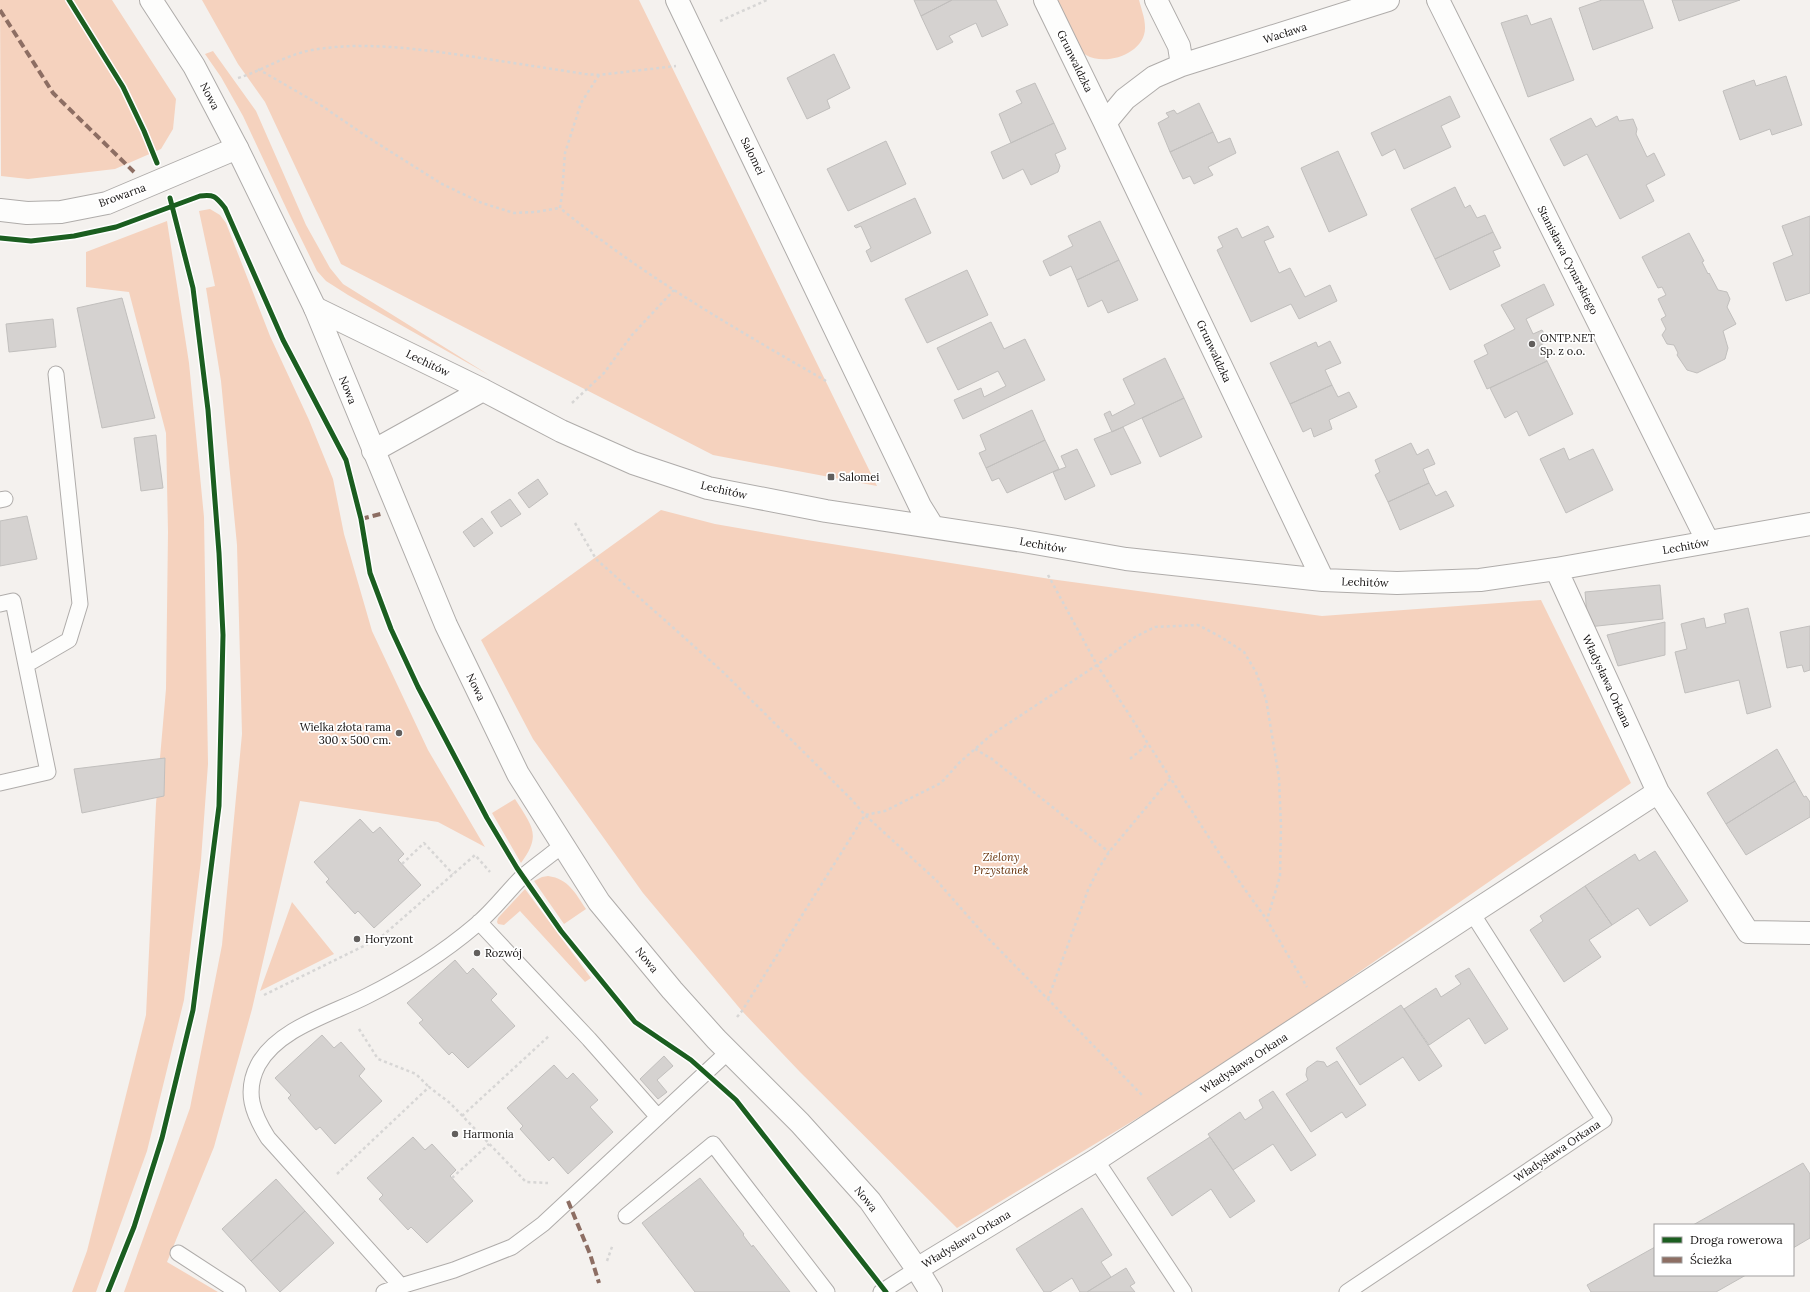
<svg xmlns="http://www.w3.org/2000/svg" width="1810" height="1292" font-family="Lora,serif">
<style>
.green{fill:#f5d2be}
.building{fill:#d5d2d0;stroke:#c1bfbd}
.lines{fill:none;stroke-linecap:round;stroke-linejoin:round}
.service-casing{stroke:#afacaa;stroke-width:17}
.minor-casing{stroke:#afacaa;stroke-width:24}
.tertiary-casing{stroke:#afacaa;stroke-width:24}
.path{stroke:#d7d6d5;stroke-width:2.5;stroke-dasharray:3 3;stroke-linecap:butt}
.service{stroke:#fdfdfc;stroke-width:15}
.minor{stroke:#fdfdfc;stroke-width:22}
.tertiary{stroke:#fdfdfc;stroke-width:22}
.quiet{stroke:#8d6e63;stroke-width:4;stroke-dasharray:8 4;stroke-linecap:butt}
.cycleway-casing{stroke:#fff;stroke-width:8}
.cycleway{stroke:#1b5e20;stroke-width:5}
.poi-dot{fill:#625f5d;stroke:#fff;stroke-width:1.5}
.labels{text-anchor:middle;stroke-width:3.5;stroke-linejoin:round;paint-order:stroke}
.street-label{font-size:11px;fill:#13100f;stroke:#fff}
.poi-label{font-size:11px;fill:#13100f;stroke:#fff;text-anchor:start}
.park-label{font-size:11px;font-style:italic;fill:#663109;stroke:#fff}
</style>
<rect width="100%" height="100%" fill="#f4f1ee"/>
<path class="green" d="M0 0H112L176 99 173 129 161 149 115 169 28 179 1 176Z
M202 0H639L877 486 713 455 341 264 265 102 238 64Z
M1054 0H1139C1141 8 1145 18 1145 27 1146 53 1106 67 1086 55 1069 45 1062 17 1054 0Z
M213 51 256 111 306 225 330 268 343 284 489 375 348 295 326 281 317 271 288 212 243 116 221 77 205 54Z
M210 209 220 215 226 223 270 336 309 420 333 479 344 534 372 631 428 750 485 847 438 822 300 801 252 1009 214 1147 167 1262 218 1292H124L190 1108 222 945 242 734 237 545 221 381 206 288 215 286 199 211Z
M167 221 189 363 204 517 208 764 201 860 184 1000 147 1151 96 1292H72L87 1251 146 1015 156 804 166 689 168 532 166 433 129 292 86 287V252Z
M661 510 715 524 807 540 1050 579 1322 616 1541 600 1631 783 1316 1002 1154 1108 957 1228 800 1072 742 1011 643 893 533 739 481 640Z
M515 799C532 826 542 835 521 863L492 813Z
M548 876C569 879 575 893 586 909L564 924 534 881 542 877Z
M525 889 591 978 585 982 520 911 504 925 498 924 497 922 498 918Z
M292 902 334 954 260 991Z"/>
<path class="building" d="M914 0H952L921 16Z
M952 0H996L1008 25 982 37 976 23 949 36 953 42 937 50 921 16Z
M1602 0H1643L1653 28 1593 50 1579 8Z
M1672 0H1740L1679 21Z
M1527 15 1531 25 1551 18 1574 80 1528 97 1501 23Z
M834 54 850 88 827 100 830 108 807 119 787 78Z
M1786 76 1802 125 1772 135 1770 129 1740 140 1723 91 1754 80 1756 86Z
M1035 83 1054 123 1011 143 999 114 1022 103 1016 91Z
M1450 96 1460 117 1441 126 1451 147 1404 169 1395 149 1382 156 1371 133Z
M1199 103 1213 132 1170 152 1158 123 1169 117 1166 113 1174 110 1177 114Z
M1617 116 1619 121 1633 119 1637 129 1636 134 1647 157 1654 153 1665 175 1646 185 1654 201 1620 219 1587 154 1564 166 1550 139 1591 118 1596 127Z
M1054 123 1066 149 1055 154 1060 166 1058 172 1031 185 1023 169 1003 179 991 152Z
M1213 132 1218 143 1230 138 1236 153 1208 167 1213 175 1194 184 1190 176 1183 179 1170 152Z
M886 141 906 184 848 211 827 169Z
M1338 151 1367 215 1329 232 1301 168Z
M1455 187 1465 208 1470 205 1477 218 1485 215 1493 232 1435 259 1411 209Z
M915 198 931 233 871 262 866 251 871 248 861 226 856 228 854 226Z
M1810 216V293L1786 301 1773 263 1793 255 1782 226Z
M1100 221 1119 260 1077 280 1071 266 1050 276 1043 261 1073 246 1068 236Z
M1268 226 1274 237 1264 241 1279 273 1290 268 1305 297 1330 285 1337 301 1299 319 1291 304 1251 322 1217 250 1223 247 1218 237 1237 228 1242 238Z
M1493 232 1501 248 1493 251 1500 266 1450 290 1435 259Z
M1689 233 1704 261 1702 262 1708 274 1709 273 1718 290 1727 292 1730 299 1727 307 1736 324 1723 331 1728 348 1725 359 1697 373 1687 370 1677 355 1678 353 1674 345 1667 344 1662 335 1666 329 1661 319 1666 316 1658 299 1666 295 1662 287 1658 288 1642 257Z
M1119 260 1138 300 1108 313 1102 300 1088 307 1077 280Z
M967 270 988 315 927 343 905 299Z
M1544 284 1554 305 1526 319 1533 334 1542 330 1548 341 1539 346 1547 361 1487 389 1474 361 1488 354 1484 345 1515 329 1501 305Z
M122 298 155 418 102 428 77 308Z
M53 319 56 347 9 352 6 324Z
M991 322 1004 349 1025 339 1045 380 963 419 954 400 981 388 984 397 1006 386 998 371 958 390 937 348Z
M1330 341 1341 363 1325 370 1332 385 1290 404 1270 363 1316 342 1318 347Z
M1165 358 1184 398 1112 432 1104 414 1110 411 1112 416 1135 404 1123 379Z
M1547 361 1573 414 1529 436 1517 411 1505 418 1490 388Z
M1332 385 1338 397 1349 392 1357 407 1329 420 1332 429 1314 437 1311 428 1303 432 1290 404Z
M1184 398 1202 437 1160 457 1142 418Z
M1032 410 1045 440 986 468 979 453 986 450 980 435Z
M1123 427 1141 463 1111 475 1094 439Z
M156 435 163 488 141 491 134 438Z
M1045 440 1059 469 1007 493 999 478 992 481 986 468Z
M1411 443 1417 455 1428 449 1435 464 1423 469 1429 483 1388 502 1375 475 1380 472 1375 460Z
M1564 448 1569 460 1593 449 1613 490 1566 513 1540 459Z
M1077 449 1095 486 1065 500 1053 472 1066 467 1061 456Z
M538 479 548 494 529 508 518 493Z
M1429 483 1436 496 1446 491 1454 506 1400 530 1388 502Z
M510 499 521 514 501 527 491 512Z
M27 516 37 559 0 566V521Z
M482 518 493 533 474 547 463 532Z
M1660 585 1663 619 1588 627 1585 592Z
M1748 608 1771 707 1747 714 1739 680 1685 693 1675 652 1687 649 1681 624 1704 618 1706 628 1726 623 1724 614Z
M1665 622V655L1618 666 1607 635Z
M1810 626V670L1804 672 1802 665 1787 668 1780 632Z
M1777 749 1795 781 1726 824 1707 793Z
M165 758 164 796 82 813 74 769Z
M1795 781 1804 797 1806 796 1810 802V817L1746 855 1726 824Z
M360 819 373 833 380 827 404 854 398 860 421 885 374 928 358 911 355 914 326 882 329 879 314 862Z
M1655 851 1688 901 1650 926 1638 908 1612 925 1585 886 1635 854 1639 861Z
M1585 886 1612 925 1589 940 1601 957 1564 982 1530 930 1543 921 1540 916Z
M455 960 467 974 473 968 497 994 491 1000 515 1026 468 1068 452 1052 449 1055 419 1023 423 1020 407 1003Z
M1469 968 1508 1029 1485 1044 1469 1018 1429 1045 1404 1009 1436 988 1441 997 1461 984 1455 976Z
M1401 1005 1442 1066 1419 1081 1403 1057 1360 1085 1336 1048Z
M322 1035 334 1048 341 1042 365 1069 359 1076 382 1101 335 1144 320 1127 316 1130 288 1098 291 1095 275 1078Z
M664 1056 673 1066 657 1080 667 1092 658 1099 640 1079Z
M1317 1061 1324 1062 1327 1067 1337 1061 1366 1105 1346 1118 1342 1112 1311 1132 1286 1094 1308 1080 1306 1075 1307 1068Z
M554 1065 567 1079 573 1073 598 1100 590 1107 613 1132 568 1174 553 1157 549 1161 520 1129 523 1126 507 1108Z
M1273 1091 1316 1155 1291 1171 1273 1144 1233 1170 1208 1134 1240 1112 1245 1120 1263 1108 1259 1100Z
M413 1137 425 1150 432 1144 456 1170 450 1176 473 1201 427 1243 411 1227 408 1230 379 1199 383 1195 367 1178Z
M1210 1137 1255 1201 1230 1218 1211 1189 1172 1216 1147 1178Z
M1803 1163 1810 1174V1238L1793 1248V1225H1693Z
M700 1178 744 1234 743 1235 752 1247 753 1245 790 1292H695L642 1223Z
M276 1179 305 1211 251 1261 222 1229Z
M1082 1208 1112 1255 1101 1262 1111 1277 1087 1292H1080L1072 1278 1050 1292H1044L1016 1249Z
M305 1211 334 1243 280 1292 251 1261Z
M1655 1247V1275H1746L1716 1292H1591L1587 1285Z
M1126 1268 1135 1283 1130 1286 1135 1292H1087Z"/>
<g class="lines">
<g class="service-casing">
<path id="service" d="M0 500 5 499
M0 604 13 601 26 665
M0 783 48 772 26 665 69 640 80 604 56 374
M563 845C549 856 535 866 522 877 506 893 493 911 476 925 443 953 405 977 367 996 332 1014 278 1028 258 1065 244 1092 253 1114 268 1138L401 1286 454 1270 512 1247 543 1224 729 1051
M479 922 589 1039 658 1117
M1096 1160 1184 1292
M626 1216 713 1144 827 1292
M178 1253 238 1292
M384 1292 401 1286
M881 1292 917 1269
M1347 1292 1604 1120 1472 913"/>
</g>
<g class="minor-casing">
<path id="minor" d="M677 0 920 506 933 527
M1045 0 1105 123 1125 99 1154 77 1182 65 1179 46 1156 0
M1438 0 1708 542
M1182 65 1388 0
M1105 123 1323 580
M0 210 27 213 61 212 107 203 237 148
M315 308 483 390 561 431 633 463 708 488 826 511 1023 541 1126 559 1323 580 1397 583 1480 580 1556 569 1810 524
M373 451 483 390
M1658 792 1748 932 1810 933
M917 1269 1096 1160 1472 913 1658 792 1556 569"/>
</g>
<g class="tertiary-casing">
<path id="tertiary" d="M151 0 194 66 237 148 315 308 446 625 518 774 599 902 672 990 716 1039 800 1123 870 1201 917 1269 931 1292"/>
</g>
<path class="path" d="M720 21 767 0
M258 69 322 106 369 138 442 184 482 203 514 213 535 212 560 208
M599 75 581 103 565 153 562 194 560 208C642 275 734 328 826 381
M238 78C264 70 285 55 312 50 364 41 417 49 468 56 507 62 546 68 585 74L599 75 676 66
M572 403 604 373 632 335 674 290
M575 523 596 559 723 672 852 800 865 815 885 811 941 783 959 763 991 735 1097 665 1135 637 1155 627 1198 625 1221 637 1244 652 1256 672 1266 699 1279 778 1281 826 1280 876 1267 920
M1048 575 1097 665 1223 859 1267 920 1307 987
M975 749 992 759 1109 852
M1130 759 1148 744
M402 864 424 843 453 874
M264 995 380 938 475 855 490 872
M1048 999 1088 890 1099 868 1109 852 1170 779
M737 1017 742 1011 865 815 937 881 981 931 1142 1095
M359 1029 378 1059 416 1074 429 1087
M462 1116 550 1035
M337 1174 429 1087 450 1103 526 1182 548 1183
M452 1178 489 1144
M607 1261 613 1244"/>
<use href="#service" class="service"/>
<use href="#minor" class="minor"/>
<use href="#tertiary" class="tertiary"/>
<path class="quiet" d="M0 10 53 93 134 172
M361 519 384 513
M568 1201 590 1254 599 1283"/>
<g class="cycleway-casing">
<path id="cycleway" d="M69 0 123 87 144 131 157 163
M0 238 31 241 74 236 116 227 200 196C215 194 216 197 225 208L283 340 346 460 361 519 370 573 391 629 418 687 487 818 517 868 561 931 635 1022 691 1060 736 1100 886 1292
M108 1292 134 1227 162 1138 193 1010 219 806 223 635 219 553 208 410 193 288 170 198"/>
</g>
<use href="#cycleway" class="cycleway"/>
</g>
<g class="poi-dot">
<circle cx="1532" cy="344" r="4"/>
<rect x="827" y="473" width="8" height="8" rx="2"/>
<circle cx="399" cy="733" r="4"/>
<circle cx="357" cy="939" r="4"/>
<circle cx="477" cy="953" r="4"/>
<circle cx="455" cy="1134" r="4"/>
</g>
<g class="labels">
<g class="street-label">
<text transform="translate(1285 33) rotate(-18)" y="4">Wacława</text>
<text transform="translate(1075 61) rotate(64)" y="4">Grunwaldzka</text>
<text transform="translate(210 96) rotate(62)" y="4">Nowa</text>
<text transform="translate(753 156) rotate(64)" y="4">Salomei</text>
<text transform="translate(122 195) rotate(-20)" y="4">Browarna</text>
<text transform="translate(1568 260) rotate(63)" y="4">Stanisława Cynarskiego</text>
<text transform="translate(1214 351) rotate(65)" y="4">Grunwaldzka</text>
<text transform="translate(428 363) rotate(26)" y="4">Lechitów</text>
<text transform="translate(348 390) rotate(68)" y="4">Nowa</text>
<text transform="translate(724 490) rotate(13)" y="4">Lechitów</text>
<text transform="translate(1043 545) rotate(10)" y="4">Lechitów</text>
<text transform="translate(1686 546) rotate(-10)" y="4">Lechitów</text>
<text transform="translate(1365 582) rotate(2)" y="4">Lechitów</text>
<text transform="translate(1607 681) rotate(65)" y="4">Władysława Orkana</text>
<text transform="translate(476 687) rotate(64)" y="4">Nowa</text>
<text transform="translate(647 960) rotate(51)" y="4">Nowa</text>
<text transform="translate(1244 1063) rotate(-33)" y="4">Władysława Orkana</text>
<text transform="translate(1557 1151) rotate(-34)" y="4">Władysława Orkana</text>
<text transform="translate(866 1199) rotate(51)" y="4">Nowa</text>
<text transform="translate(966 1239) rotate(-31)" y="4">Władysława Orkana</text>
</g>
<g class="poi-label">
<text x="1540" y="342">ONTP.NET<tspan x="1540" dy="13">Sp. z o.o.</tspan></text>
<text x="839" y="481">Salomei</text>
<text x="391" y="731" text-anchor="end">Wielka złota rama<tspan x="391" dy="13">300 x 500 cm.</tspan></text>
<text x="365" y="943">Horyzont</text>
<text x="485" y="957">Rozwój</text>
<text x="463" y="1138">Harmonia</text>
</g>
<g class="park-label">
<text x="1001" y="861">Zielony<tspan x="1001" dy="13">Przystanek</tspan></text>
</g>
</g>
<rect x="1654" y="1224" width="140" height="52" fill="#ffffff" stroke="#a19f9f"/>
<rect x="1662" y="1237" width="20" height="6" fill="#1b5e20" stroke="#a19f9f"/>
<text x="1690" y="1244" font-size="12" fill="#13100f">Droga rowerowa</text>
<rect x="1662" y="1257" width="20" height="6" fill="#8d6e63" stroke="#a19f9f"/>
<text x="1690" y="1264" font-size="12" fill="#13100f">Ścieżka</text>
</svg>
